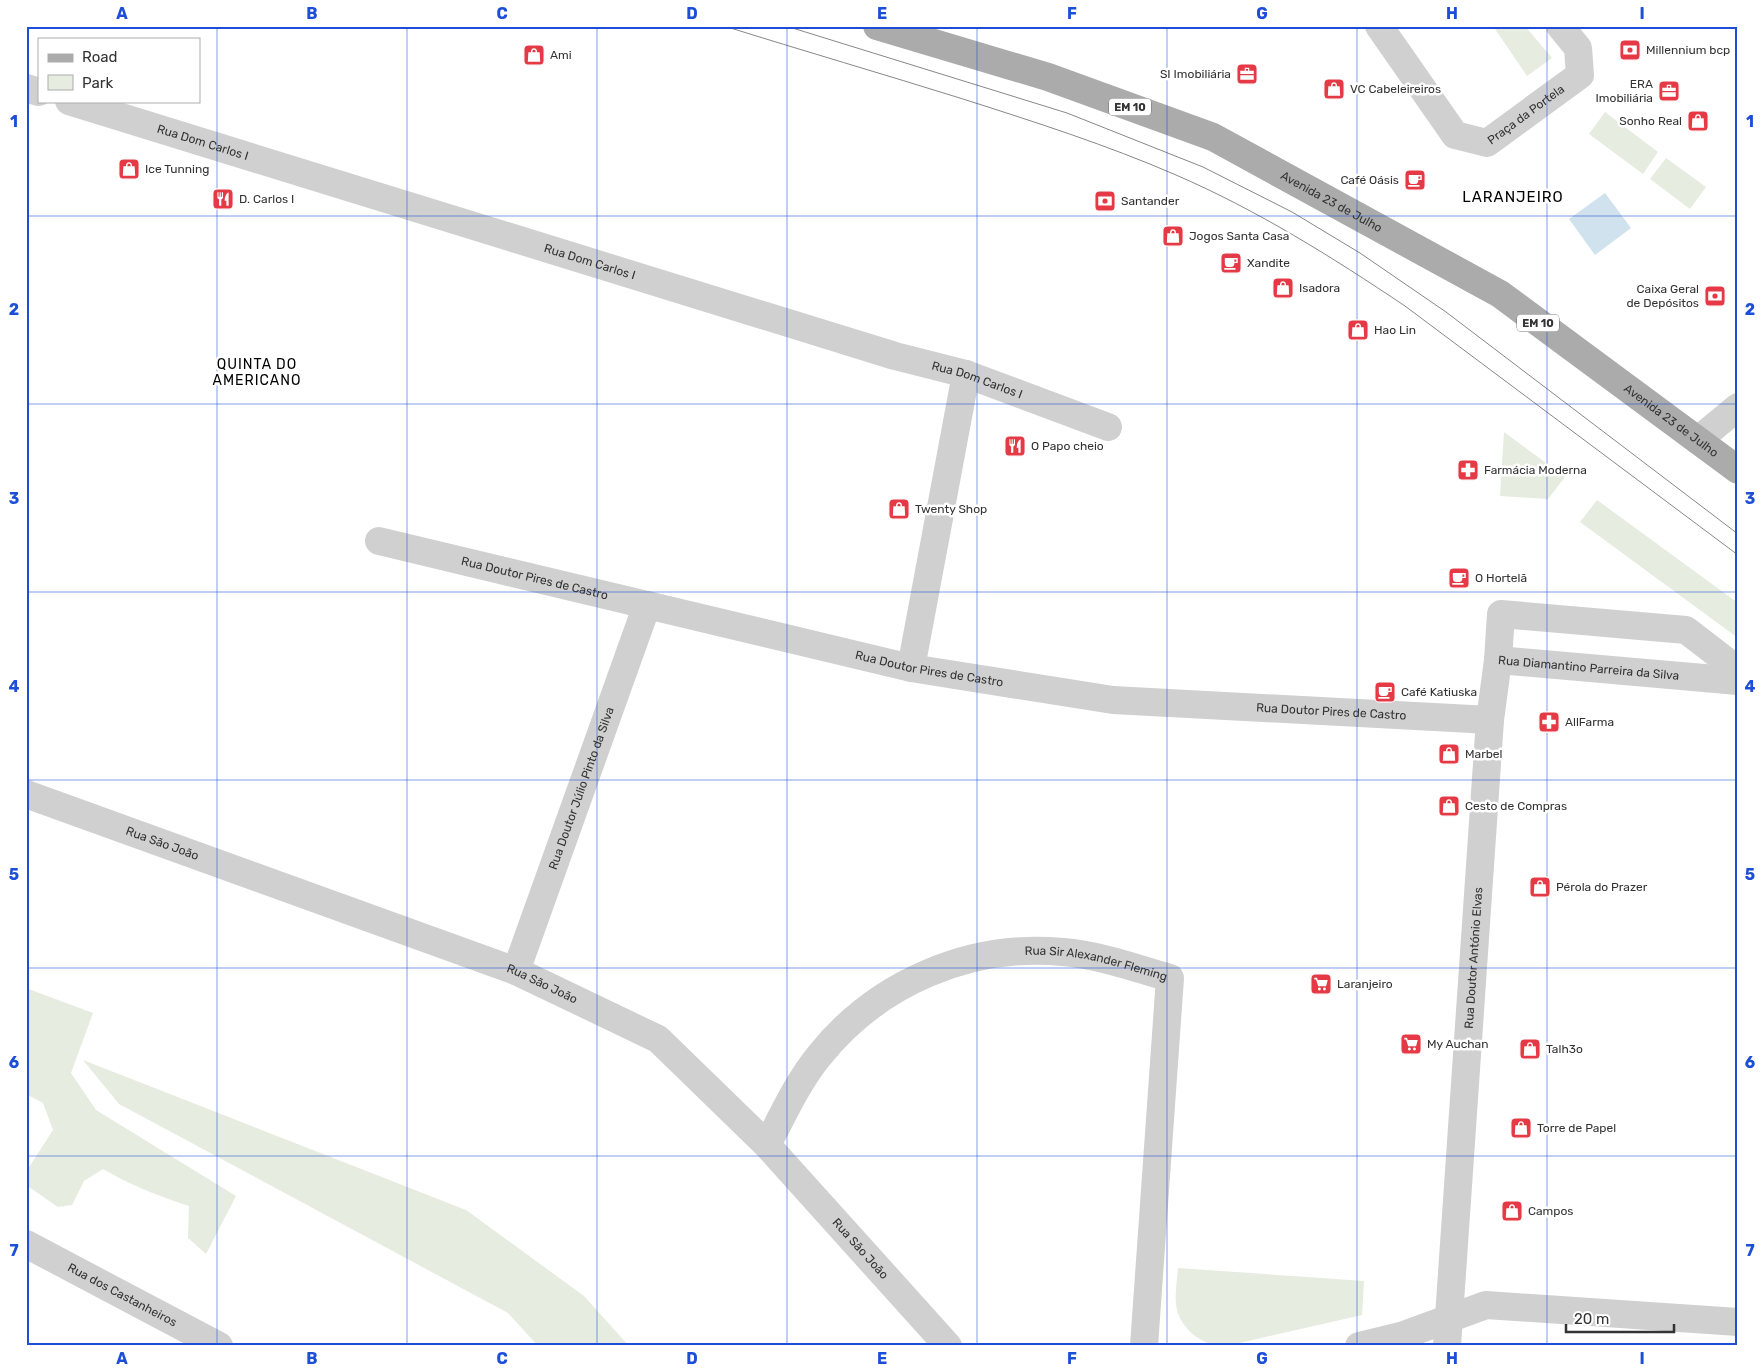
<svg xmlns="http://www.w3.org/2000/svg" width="1764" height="1372" font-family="Rubik,sans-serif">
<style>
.green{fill:#e6ecdf}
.water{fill:#cfe2ee}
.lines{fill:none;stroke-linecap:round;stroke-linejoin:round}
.minor{stroke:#d0d0d0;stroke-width:28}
.tertiary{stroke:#d0d0d0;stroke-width:28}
.primary{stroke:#ababab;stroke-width:28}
.tram{stroke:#888;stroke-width:1}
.grid{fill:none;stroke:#1d4ed8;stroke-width:1;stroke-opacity:0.55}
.labels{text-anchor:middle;stroke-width:5;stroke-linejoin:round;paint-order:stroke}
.shield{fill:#fff;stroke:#707070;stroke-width:1}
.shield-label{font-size:11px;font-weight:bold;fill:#333}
.poi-label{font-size:12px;fill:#333;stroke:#fff;text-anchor:start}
.street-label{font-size:12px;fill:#333;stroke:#fff}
.neighbourhood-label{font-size:14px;letter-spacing:1px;fill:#000;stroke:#fff}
.quarter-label{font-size:15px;letter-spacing:1px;fill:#000;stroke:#fff}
.neatline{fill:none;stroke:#1d4ed8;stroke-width:2}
.grid-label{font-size:16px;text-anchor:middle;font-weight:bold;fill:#1d4ed8}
</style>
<rect width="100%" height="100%" fill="#fff"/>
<path class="green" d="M1493 26H1525L1552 58 1527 76Z
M1605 112 1658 152 1643 174 1589 134Z
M1666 158 1706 187 1690 209 1650 179Z
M1504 432 1565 477 1548 499 1500 496Z
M1597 500 1738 603V638L1580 522Z
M26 988 93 1013 71 1073 96 1110 236 1196 206 1254 188 1238 189 1206C158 1196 130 1185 103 1169L84 1181 72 1205 58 1207 26 1185V1172L53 1130 43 1103 26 1094Z
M83 1060 466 1210 584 1296 629 1346H538L508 1313 119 1104Z
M1178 1268 1364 1281 1362 1315 1235 1344C1230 1345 1225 1346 1220 1346 1201 1344 1182 1329 1177 1310 1174 1297 1177 1282 1178 1268Z"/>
<path class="water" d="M1605 193 1631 228 1595 255 1569 219Z"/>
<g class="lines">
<g class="minor">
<path id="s1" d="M1379 26 1455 135 1487 143 1580 75 1578 48 1560 26"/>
<path d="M26 88 39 92"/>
<path id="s2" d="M69 101 895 356 966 374 1108 427"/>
<path d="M1698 440 1738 407"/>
<path id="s3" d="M379 541 911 668 1113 700 1490 720"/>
<path id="s4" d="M1498 660 1738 681"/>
<path d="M911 668 966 374"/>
<path id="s5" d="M26 794 516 971 658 1039 767 1145 948 1346"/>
<path id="s6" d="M516 971 647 605"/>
<path id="s7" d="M767 1145C783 1115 797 1083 819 1056 877 983 970 943 1063 952 1100 955 1135 968 1170 978L1144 1346"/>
<path d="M1359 1346 1404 1335 1486 1305 1738 1322"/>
<path id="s8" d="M1447 1346 1490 720 1498 660 1501 614 1686 630 1738 670"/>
</g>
<path class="tertiary" id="s9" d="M26 1244 219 1346"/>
<path class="primary" id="s10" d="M877 26 1048 77 1213 137 1500 294 1738 470"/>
<path class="tram" d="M724 26C804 51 883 74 963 99 1035 122 1107 145 1176 175 1257 210 1332 257 1405 306L1738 555
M786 26 1067 113 1203 167 1292 212 1360 253 1446 312 1738 534"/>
</g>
<path class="grid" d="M217 26V1346M407 26V1346M597 26V1346M787 26V1346M977 26V1346M1167 26V1346M1357 26V1346M1547 26V1346M26 216H1738M26 404H1738M26 592H1738M26 780H1738M26 968H1738M26 1156H1738"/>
<defs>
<g id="bank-square" transform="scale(1.125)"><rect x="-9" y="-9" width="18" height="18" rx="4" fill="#e63946" stroke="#fff"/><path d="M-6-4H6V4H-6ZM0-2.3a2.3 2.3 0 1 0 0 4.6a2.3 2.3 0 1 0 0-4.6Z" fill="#fff"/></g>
<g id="shop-square" transform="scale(1.125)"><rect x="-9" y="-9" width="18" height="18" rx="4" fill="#e63946" stroke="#fff"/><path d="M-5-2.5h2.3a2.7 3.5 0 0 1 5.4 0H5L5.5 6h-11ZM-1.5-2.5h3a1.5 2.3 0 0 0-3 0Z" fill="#fff"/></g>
<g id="office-square" transform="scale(1.125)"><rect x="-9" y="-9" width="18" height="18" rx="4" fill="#e63946" stroke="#fff"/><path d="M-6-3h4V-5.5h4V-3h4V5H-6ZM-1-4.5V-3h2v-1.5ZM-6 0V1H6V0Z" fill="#fff"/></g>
<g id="cafe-square" transform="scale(1.125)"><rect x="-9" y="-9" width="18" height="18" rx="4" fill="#e63946" stroke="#fff"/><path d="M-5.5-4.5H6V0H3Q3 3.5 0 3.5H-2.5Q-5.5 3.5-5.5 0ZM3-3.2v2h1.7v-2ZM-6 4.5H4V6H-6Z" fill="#fff"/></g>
<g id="restaurant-square" transform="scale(1.125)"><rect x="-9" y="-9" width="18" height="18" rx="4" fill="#e63946" stroke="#fff"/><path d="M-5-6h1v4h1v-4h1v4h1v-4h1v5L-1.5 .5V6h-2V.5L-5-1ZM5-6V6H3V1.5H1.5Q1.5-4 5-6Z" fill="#fff"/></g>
<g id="pharmacy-square" transform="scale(1.125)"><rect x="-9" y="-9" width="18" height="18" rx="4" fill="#e63946" stroke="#fff"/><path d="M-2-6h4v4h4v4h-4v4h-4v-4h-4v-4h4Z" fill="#fff"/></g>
<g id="supermarket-square" transform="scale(1.125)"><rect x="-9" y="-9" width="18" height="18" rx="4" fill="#e63946" stroke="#fff"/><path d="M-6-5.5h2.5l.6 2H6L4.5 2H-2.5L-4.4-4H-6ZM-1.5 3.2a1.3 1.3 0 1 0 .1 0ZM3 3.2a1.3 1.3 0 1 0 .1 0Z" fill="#fff"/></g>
</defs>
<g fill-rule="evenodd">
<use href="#bank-square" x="1630" y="50"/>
<use href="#shop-square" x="534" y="55"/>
<use href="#office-square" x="1247" y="74"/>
<use href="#shop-square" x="1334" y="89"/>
<use href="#office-square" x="1669" y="91"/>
<use href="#shop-square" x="1698" y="121"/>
<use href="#shop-square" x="129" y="169"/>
<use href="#cafe-square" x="1415" y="180"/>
<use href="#restaurant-square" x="223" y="199"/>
<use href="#bank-square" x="1105" y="201"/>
<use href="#shop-square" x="1173" y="236"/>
<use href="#cafe-square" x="1231" y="263"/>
<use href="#shop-square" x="1283" y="288"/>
<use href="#bank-square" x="1715" y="296"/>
<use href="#shop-square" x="1358" y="330"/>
<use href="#restaurant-square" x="1015" y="446"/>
<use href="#pharmacy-square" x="1468" y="470"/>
<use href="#shop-square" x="899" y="509"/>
<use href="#cafe-square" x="1459" y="578"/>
<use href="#cafe-square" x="1385" y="692"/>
<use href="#pharmacy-square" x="1549" y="722"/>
<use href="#shop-square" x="1449" y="754"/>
<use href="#shop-square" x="1449" y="806"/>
<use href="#shop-square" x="1540" y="887"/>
<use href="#supermarket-square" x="1321" y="984"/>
<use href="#supermarket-square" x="1411" y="1044"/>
<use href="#shop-square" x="1530" y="1049"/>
<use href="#shop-square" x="1521" y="1128"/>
<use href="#shop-square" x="1512" y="1211"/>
</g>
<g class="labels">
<g class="shield">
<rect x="1109" y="98.5" width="42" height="17" rx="4"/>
<rect x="1517" y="314.5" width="42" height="17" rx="4"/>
</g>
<g class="shield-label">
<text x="1130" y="111">EM 10</text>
<text x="1538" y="327">EM 10</text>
</g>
<g class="poi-label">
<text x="1646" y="54">Millennium bcp</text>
<text x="550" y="59">Ami</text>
<text x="1231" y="78" text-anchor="end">SI Imobiliária</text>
<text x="1653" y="88" text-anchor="end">ERA<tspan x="1653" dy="14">Imobiliária</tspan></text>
<text x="1350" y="93">VC Cabeleireiros</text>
<text x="1682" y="125" text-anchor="end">Sonho Real</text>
<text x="145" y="173">Ice Tunning</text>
<text x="1399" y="184" text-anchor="end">Café Oásis</text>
<text x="239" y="203">D. Carlos I</text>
<text x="1121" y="205">Santander</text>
<text x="1189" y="240">Jogos Santa Casa</text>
<text x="1247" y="267">Xandite</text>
<text x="1299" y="292">Isadora</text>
<text x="1699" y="293" text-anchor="end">Caixa Geral<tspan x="1699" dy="14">de Depósitos</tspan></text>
<text x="1374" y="334">Hao Lin</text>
<text x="1031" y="450">O Papo cheio</text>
<text x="1484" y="474">Farmácia Moderna</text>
<text x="915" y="513">Twenty Shop</text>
<text x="1475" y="582">O Hortelã</text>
<text x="1401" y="696">Café Katiuska</text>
<text x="1565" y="726">AllFarma</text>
<text x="1465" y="758">Marbel</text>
<text x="1465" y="810">Cesto de Compras</text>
<text x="1556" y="891">Pérola do Prazer</text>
<text x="1337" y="988">Laranjeiro</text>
<text x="1427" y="1048">My Auchan</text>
<text x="1546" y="1053">Talh3o</text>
<text x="1537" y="1132">Torre de Papel</text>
<text x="1528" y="1215">Campos</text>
</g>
<g class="street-label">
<text dy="4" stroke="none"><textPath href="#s1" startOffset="214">Praça da Portela</textPath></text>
<text dy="4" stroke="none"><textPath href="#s2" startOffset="140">Rua Dom Carlos I</textPath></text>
<text dy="4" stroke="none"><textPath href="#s10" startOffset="489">Avenida 23 de Julho</textPath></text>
<text dy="4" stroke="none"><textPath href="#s2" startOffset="545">Rua Dom Carlos I</textPath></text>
<text dy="4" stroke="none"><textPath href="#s2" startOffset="950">Rua Dom Carlos I</textPath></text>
<text dy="4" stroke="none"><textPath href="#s10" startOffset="894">Avenida 23 de Julho</textPath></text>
<text dy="4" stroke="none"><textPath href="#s3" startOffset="160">Rua Doutor Pires de Castro</textPath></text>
<text dy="4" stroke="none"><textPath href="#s4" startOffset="91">Rua Diamantino Parreira da Silva</textPath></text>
<text dy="4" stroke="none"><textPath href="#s3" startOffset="565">Rua Doutor Pires de Castro</textPath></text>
<text dy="4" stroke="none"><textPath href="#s3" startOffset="970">Rua Doutor Pires de Castro</textPath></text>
<text dy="4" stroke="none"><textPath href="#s6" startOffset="194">Rua Doutor Júlio Pinto da Silva</textPath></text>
<text dy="4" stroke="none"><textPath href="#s5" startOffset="145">Rua São João</textPath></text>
<text dy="4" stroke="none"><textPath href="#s8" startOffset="389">Rua Doutor António Elvas</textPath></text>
<text dy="4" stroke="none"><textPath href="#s7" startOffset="414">Rua Sir Alexander Fleming</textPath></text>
<text dy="4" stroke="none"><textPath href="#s5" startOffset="550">Rua São João</textPath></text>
<text dy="4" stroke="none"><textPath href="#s5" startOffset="970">Rua São João</textPath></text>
<text dy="4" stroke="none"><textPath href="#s9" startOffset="109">Rua dos Castanheiros</textPath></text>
</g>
<g class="neighbourhood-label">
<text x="257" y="369">QUINTA DO<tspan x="257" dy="16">AMERICANO</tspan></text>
</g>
<g class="quarter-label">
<text x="1513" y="202">LARANJEIRO</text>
</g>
</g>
<rect width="1764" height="1372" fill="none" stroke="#ffffff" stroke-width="55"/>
<rect x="38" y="38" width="162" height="65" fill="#ffffff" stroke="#adadad"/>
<rect x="48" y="54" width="25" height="8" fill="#ababab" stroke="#adadad"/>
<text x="82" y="62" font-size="15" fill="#333333">Road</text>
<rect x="48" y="75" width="25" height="15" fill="#e6ecdf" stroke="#adadad"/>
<text x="82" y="88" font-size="15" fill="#333333">Park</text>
<path d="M1566 1324v8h108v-8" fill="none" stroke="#333333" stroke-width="2.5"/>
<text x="1574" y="1324" font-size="15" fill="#333333" stroke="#ffffff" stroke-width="4" paint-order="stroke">20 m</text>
<rect x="28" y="28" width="1708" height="1316" class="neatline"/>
<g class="grid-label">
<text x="122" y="19">A</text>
<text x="312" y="19">B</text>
<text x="502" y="19">C</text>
<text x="692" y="19">D</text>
<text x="882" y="19">E</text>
<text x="1072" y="19">F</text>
<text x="1262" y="19">G</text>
<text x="1452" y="19">H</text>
<text x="1642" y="19">I</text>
<text x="14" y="127">1</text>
<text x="1750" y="127">1</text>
<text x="14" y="315">2</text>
<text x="1750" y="315">2</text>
<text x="14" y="504">3</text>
<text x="1750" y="504">3</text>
<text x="14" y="692">4</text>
<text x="1750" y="692">4</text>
<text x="14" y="880">5</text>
<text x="1750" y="880">5</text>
<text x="14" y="1068">6</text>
<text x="1750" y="1068">6</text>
<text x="14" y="1256">7</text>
<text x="1750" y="1256">7</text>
<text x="122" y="1364">A</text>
<text x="312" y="1364">B</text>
<text x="502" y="1364">C</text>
<text x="692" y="1364">D</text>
<text x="882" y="1364">E</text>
<text x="1072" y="1364">F</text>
<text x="1262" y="1364">G</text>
<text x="1452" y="1364">H</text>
<text x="1642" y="1364">I</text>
</g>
</svg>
